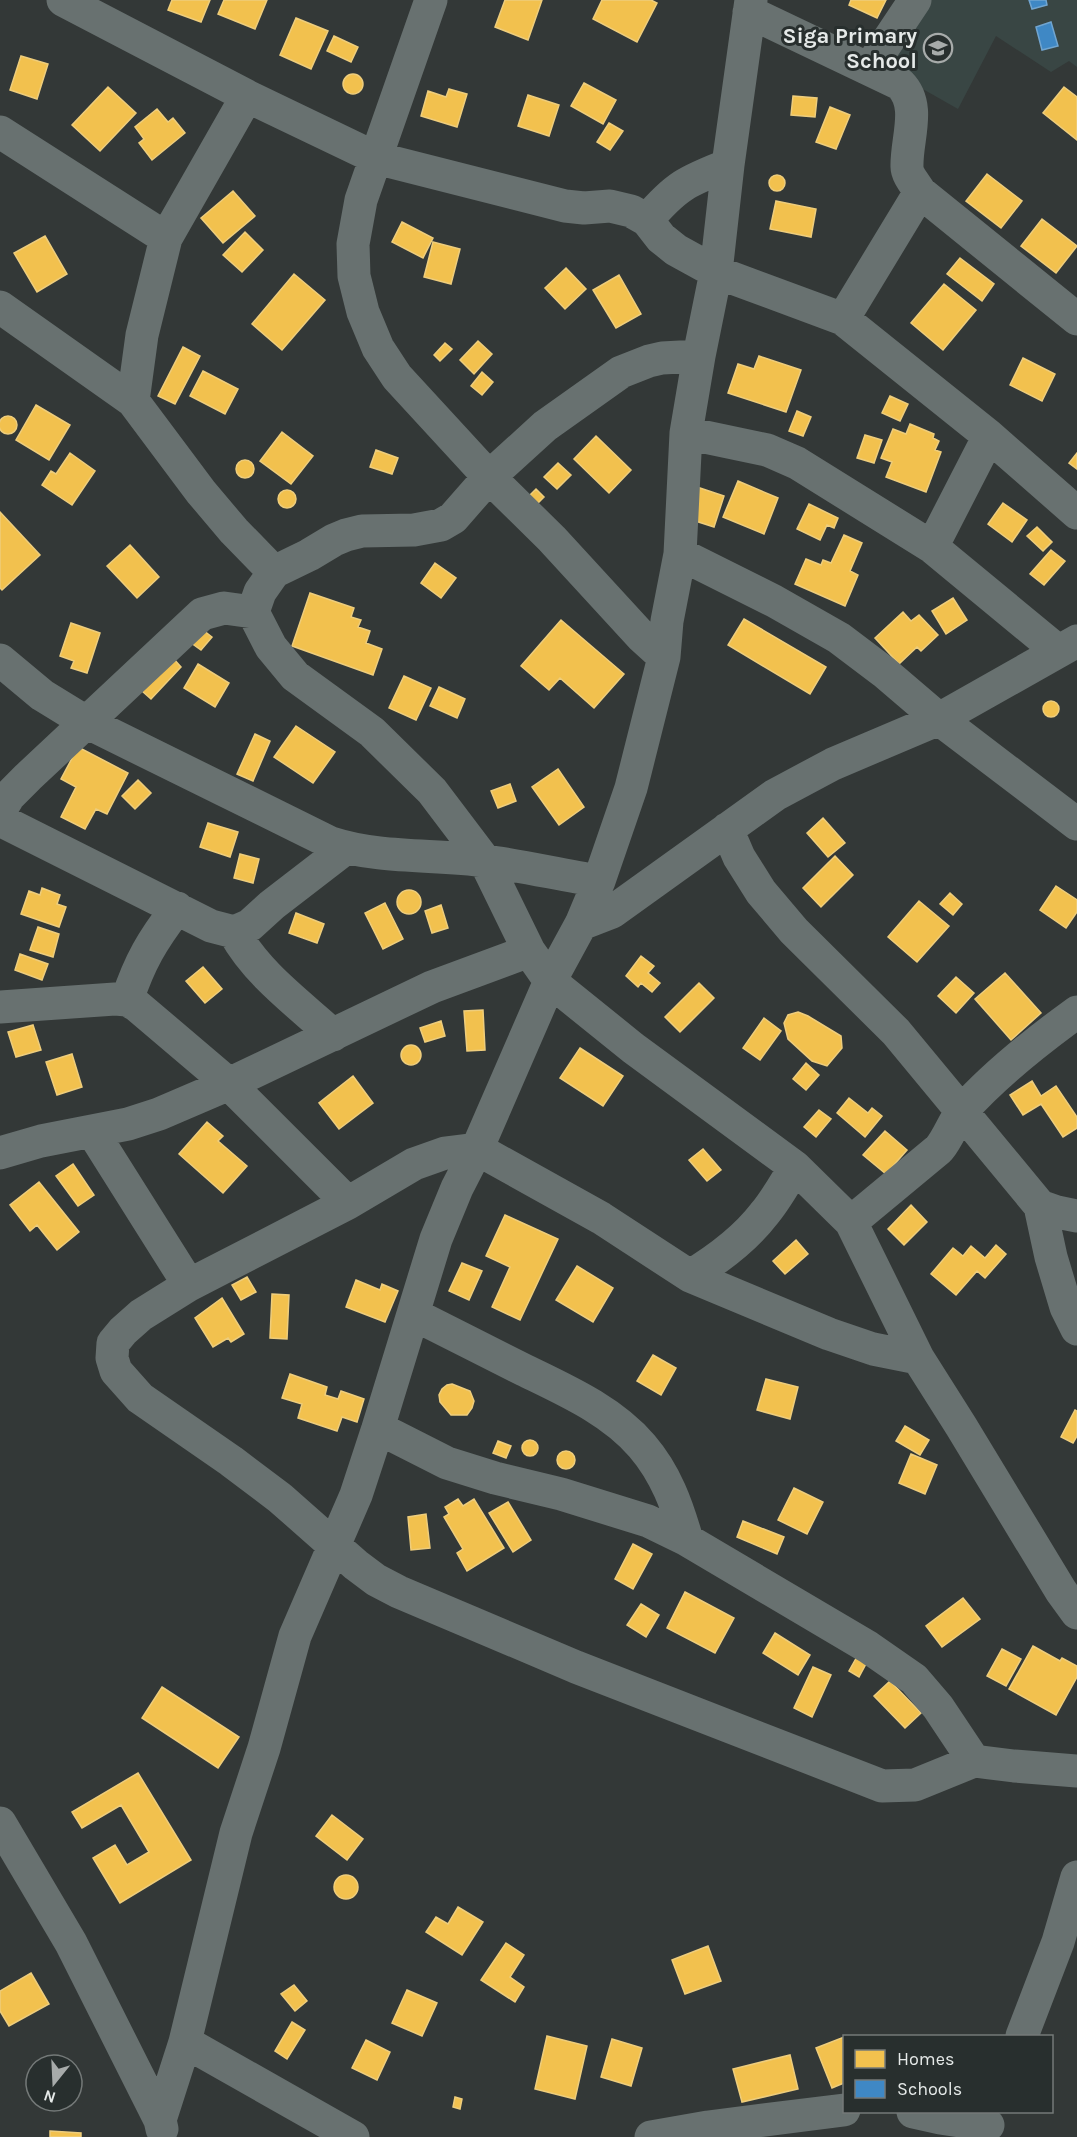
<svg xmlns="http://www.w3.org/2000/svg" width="1077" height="2137" font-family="Karla,sans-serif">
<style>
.built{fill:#394644}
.homes{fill:#f2c14e;stroke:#eecd7c;stroke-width:1.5}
.schools{fill:#3f88c5;stroke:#71a5d0;stroke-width:1.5}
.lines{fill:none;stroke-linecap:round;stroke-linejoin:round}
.minor{stroke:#687170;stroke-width:33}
.labels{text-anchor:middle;stroke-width:6;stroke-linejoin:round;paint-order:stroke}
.poi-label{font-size:22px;font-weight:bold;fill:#e5e9e8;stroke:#282f2e;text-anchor:end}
</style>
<rect width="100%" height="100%" fill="#333837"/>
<path class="built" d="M919 0H1077V67L1069 61 1051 72 996 36 958 109 877 63Z"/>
<path class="homes" d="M172 0H210L201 22 168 10Z
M224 0H267L255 29 218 14Z
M505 0H542L528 40 495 27Z
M602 0H651L657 3 637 42 593 19Z
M851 0H886L877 18 849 5Z
M296 18 328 31 311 69 280 55Z
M334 36 358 47 351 62 327 51Z
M21 56 48 64 37 99 10 90Z
M343 84a10 10 0 1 1 20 0a10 10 0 1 1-20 0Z
M584 83 616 100 603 124 571 106Z
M108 87 136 113 100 151 72 125Z
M1064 87 1077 97V140L1043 113Z
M449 89 467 94 457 127 421 116 428 91 446 97Z
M528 95 559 105 549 136 518 126Z
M793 96 817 98 815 117 791 115Z
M830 107 850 115 836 149 816 142Z
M157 109 168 122 173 118 185 133 152 160 139 143 144 139 135 127Z
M609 123 623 131 610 150 597 142Z
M987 174 1022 201 1001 228 966 201Z
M769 183a8 8 0 1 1 16 0a8 8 0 1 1-16 0Z
M233 191 255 216 223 243 201 218Z
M776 201 816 209 811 237 770 229Z
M1042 219 1077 246 1056 273 1021 246Z
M402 222 433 238 423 258 392 242Z
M245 232 263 250 242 272 223 255Z
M45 236 67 274 37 292 14 253Z
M433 242 460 249 451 284 424 277Z
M960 258 994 284 982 301 947 274Z
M566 268 586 289 565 309 545 288Z
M294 274 325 300 282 350 252 324Z
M619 275 641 314 616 328 593 290Z
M944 284 976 310 943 350 911 323Z
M478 341 492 354 474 374 460 360Z
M445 343 452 349 440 361 434 355Z
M183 347 200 356 175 404 158 396Z
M759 356 801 370 786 412 728 393 738 364 754 369Z
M1023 358 1055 374 1042 401 1010 385Z
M203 371 238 389 225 414 190 396Z
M482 372 493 382 482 395 471 386Z
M890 396 908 404 900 421 882 413Z
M36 405 70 425 49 460 16 440Z
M797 411 811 417 803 436 789 431Z
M-1 425a9 9 0 1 1 18 0a9 9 0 1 1-18 0Z
M910 424 934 434 933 438 939 441 935 450 941 452 926 492 886 477 892 462 881 458 893 429 906 434Z
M282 432 313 456 291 484 260 461Z
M865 435 882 440 874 463 857 458Z
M596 436 631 470 609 493 574 459Z
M376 450 398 458 392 474 370 467Z
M70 453 95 471 72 505 42 485 51 471 56 474Z
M1077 453V469L1069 463Z
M236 469a9 9 0 1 1 18 0a9 9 0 1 1-18 0Z
M558 463 571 475 557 489 544 477Z
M738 481 778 498 764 534 723 517Z
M697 487 724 496 714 527 686 518Z
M536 489 544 497 533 508 525 500Z
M278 499a9 9 0 1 1 18 0a9 9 0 1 1-18 0Z
M1003 503 1027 520 1012 542 988 524Z
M809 504 838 518 834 528 827 525 820 540 797 529Z
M0 512 40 555 2 590 0 588Z
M1037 527 1052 542 1043 551 1027 536Z
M844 535 862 543 850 571 858 575 845 606 795 584 806 559 821 565 823 560 831 563Z
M130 545 159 577 137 598 107 566Z
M1051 550 1065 561 1044 585 1030 574Z
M435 563 456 578 441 598 421 583Z
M310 593 354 608 351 617 361 620 358 627 370 631 366 643 382 649 373 675 292 646Z
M953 598 967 620 946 634 932 611Z
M903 612 911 621 919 615 938 635 921 651 917 647 899 664 875 638Z
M744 619 826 667 810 694 728 645Z
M561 620 624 674 594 708 560 678 549 690 521 666Z
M71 623 100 633 87 673 71 668 74 661 60 656Z
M194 623 212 637 201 650 183 637Z
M173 658 181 667 151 699 142 691Z
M198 664 229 683 215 707 184 688Z
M404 676 431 688 416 720 389 708Z
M439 687 465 699 457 718 430 706Z
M1043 709a8 8 0 1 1 16 0a8 8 0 1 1-16 0Z
M296 726 335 752 313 783 274 757Z
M255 734 270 741 253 781 237 774Z
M78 747 128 773 107 814 96 809 85 829 61 817 76 787 61 779Z
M558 769 584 807 559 825 532 787Z
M138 780 151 793 135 809 122 796Z
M510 784 516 801 498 808 491 791Z
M823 818 845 843 828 857 807 833Z
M208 823 238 832 230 857 200 847Z
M240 854 259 859 253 883 234 878Z
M835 856 853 875 821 907 803 888Z
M1056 886 1077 900V912L1066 928 1040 910Z
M42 888 60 895 57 904 66 907 59 927 21 914 29 891 40 895Z
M397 902a12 12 0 1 1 24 0a12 12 0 1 1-24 0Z
M950 893 962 904 953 915 940 904Z
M919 901 949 926 917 962 888 937Z
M385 903 403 939 383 949 365 913Z
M441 905 448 928 432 933 425 911Z
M296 913 324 924 317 943 289 933Z
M38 927 59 934 53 957 30 950Z
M20 954 48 964 42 980 15 970Z
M641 956 654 966 648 973 660 983 652 992 641 983 638 987 626 976Z
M203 967 222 989 205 1003 186 981Z
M1005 973 1041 1013 1011 1040 975 999Z
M956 977 974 993 956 1013 938 996Z
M699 983 714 998 680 1032 665 1017Z
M483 1010 485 1050 467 1051 464 1011Z
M798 1012 808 1016 841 1036 842 1048 827 1066 812 1061 788 1039 784 1023 788 1015Z
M764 1018 781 1031 760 1060 743 1048Z
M441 1021 445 1036 425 1042 420 1028Z
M33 1025 41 1050 16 1057 8 1032Z
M401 1055a10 10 0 1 1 20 0a10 10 0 1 1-20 0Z
M580 1048 623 1076 603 1106 560 1078Z
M72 1054 82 1087 57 1095 46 1062Z
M806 1063 819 1075 806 1090 793 1079Z
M353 1076 373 1103 339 1129 319 1103Z
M1032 1081 1041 1096 1056 1086 1077 1117V1128L1063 1137 1041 1104 1023 1115 1010 1095Z
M849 1098 868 1113 872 1108 882 1116 865 1137 837 1113Z
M819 1110 831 1119 816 1137 804 1127Z
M207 1122 223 1136 218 1141 247 1166 223 1193 179 1154Z
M885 1131 907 1150 886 1174 863 1155Z
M703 1149 721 1170 707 1181 689 1160Z
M73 1164 94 1195 78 1206 56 1176Z
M39 1182 79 1232 57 1250 37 1225 30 1231 10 1205Z
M911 1205 927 1222 904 1245 888 1229Z
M505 1215 558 1239 520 1320 492 1307 510 1267 486 1256Z
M796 1240 808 1254 785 1274 773 1261Z
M996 1245 1006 1254 985 1278 977 1271 956 1295 931 1274 953 1248 963 1256 971 1246 985 1258Z
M462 1263 482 1271 469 1300 449 1291Z
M577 1266 613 1288 593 1322 556 1300Z
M247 1277 256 1292 241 1300 232 1285Z
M356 1280 380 1290 382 1284 398 1291 385 1322 346 1307Z
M272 1294 289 1295 287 1339 270 1338Z
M222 1298 244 1334 231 1342 228 1338 213 1347 195 1318Z
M653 1355 676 1368 661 1395 637 1381Z
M290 1374 327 1387 325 1395 338 1399 341 1391 364 1399 357 1422 342 1417 337 1431 298 1418 302 1404 282 1398Z
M766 1379 798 1387 790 1419 757 1410Z
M452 1384 470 1391 474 1401 472 1408 467 1415H451L440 1402 439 1395 442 1389 447 1385Z
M1075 1410 1077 1411V1436L1073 1443 1061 1437Z
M905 1426 929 1440 920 1455 896 1441Z
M522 1448a8 8 0 1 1 16 0a8 8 0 1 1-16 0Z
M498 1441 511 1446 506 1458 493 1453Z
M557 1460a9 9 0 1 1 18 0a9 9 0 1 1-18 0Z
M911 1454 937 1465 925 1494 899 1483Z
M794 1488 823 1502 807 1534 778 1520Z
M458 1499 463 1506 474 1499 504 1548 467 1571 457 1553 463 1549 444 1517 449 1514 445 1507Z
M508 1502 531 1540 513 1552 489 1513Z
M426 1514 430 1548 411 1550 408 1517Z
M743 1521 784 1537 777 1554 737 1537Z
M633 1544 652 1554 633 1589 615 1579Z
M685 1592 734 1618 715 1653 667 1628Z
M963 1598 980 1619 942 1647 926 1626Z
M641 1604 659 1615 646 1637 627 1625Z
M775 1633 810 1655 798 1675 763 1653Z
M1033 1646 1060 1661 1062 1658 1077 1666V1677L1056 1715 1009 1689Z
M1002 1649 1021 1659 1006 1686 987 1676Z
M858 1655 868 1660 859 1677 849 1671Z
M813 1667 831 1675 812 1717 794 1708Z
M890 1681 921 1713 905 1728 874 1696Z
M162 1687 239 1737 218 1768 142 1718Z
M138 1773 191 1860 120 1903 93 1858 115 1845 127 1865 149 1852 121 1805 82 1828 72 1812Z
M332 1815 363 1839 347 1860 316 1836Z
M334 1887a12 12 0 1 1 24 0a12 12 0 1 1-24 0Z
M458 1907 483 1922 462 1955 426 1932 436 1917 448 1924Z
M506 1943 524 1955 510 1977 524 1987 515 2002 481 1980Z
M708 1946 721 1981 685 1994 672 1960Z
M31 1973 49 2004 9 2026 0 2011V1991Z
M294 1985 307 2001 295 2011 281 1994Z
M407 1990 437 2003 422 2036 392 2023Z
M292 2022 305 2030 287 2059 275 2051Z
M547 2036 587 2046 575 2099 535 2089Z
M844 2037V2083L832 2088 816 2048Z
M612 2039 642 2048 631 2086 601 2077Z
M366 2040 390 2052 377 2080 352 2068Z
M790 2055 798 2089 742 2102 733 2069Z
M455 2097 462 2099 460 2109 453 2107Z
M50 2131 81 2133V2137H50Z"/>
<path class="schools" d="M1029 0H1046L1047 5 1032 9Z
M1051 22 1058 46 1042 50 1036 27Z"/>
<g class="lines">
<path class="minor" d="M63 0 247 96 376 158 565 206 584 208 610 206 631 211 647 220 661 238 676 250 716 272 843 319 989 436 1077 513
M431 0 361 200 353 244 354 276 363 312 378 348 397 377 489 477 552 539 642 637 664 657
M749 12 900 84C922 106 906 139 907 167 907 175 916 185 920 192L1077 319
M869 69 915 0
M0 132 166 238
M647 220C676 186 687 181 728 165
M0 307 133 401 201 492 234 531 274 572
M843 319 920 192
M699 356 662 358 649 361 621 372 545 426 489 477 453 518 441 525 414 530 362 531 346 535 334 540 309 555 274 572 260 592 253 612 271 647 295 676 372 732 432 791 485 861 529 951 550 981 633 1048 795 1167 851 1222 918 1358 961 1426 1061 1591 1077 1613
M133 401 142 335 166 238 247 96
M686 433 767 450 797 463 932 547 1058 651
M932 547 989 436
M680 554 774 601 839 638 884 672 939 719 1077 824
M0 660 42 695 86 722 331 843C380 859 434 854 486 861 523 866 561 875 599 881
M0 811 9 796 28 777 202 614 224 608 253 612
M0 820 211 926 234 932 250 925 272 905 346 848
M727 829 739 857 761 892 794 931 896 1032 1040 1206 1051 1257 1066 1307 1077 1329
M581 924 612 912 775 795 833 764 939 719 1077 641
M234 932C257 974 298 1003 333 1035
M127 1000C140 961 152 941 177 908
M0 1007 115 999 127 1000 136 1005 229 1084 348 1203
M92 1131 189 1285
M0 1153 41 1141 128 1124 159 1114 229 1084 432 987 529 951
M1040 1206 1057 1212 1077 1216
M851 1222 939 1149C949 1137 954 1120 963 1110 996 1073 1037 1041 1077 1012
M690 1276C718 1259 744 1240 764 1214 776 1200 785 1183 795 1167
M413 1314C450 1333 487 1351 524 1370 565 1390 611 1410 642 1446 666 1474 677 1505 687 1540
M918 1358 873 1349 829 1334 690 1276 601 1218 477 1149 445 1153 414 1164 348 1203 189 1285 141 1315 123 1331 113 1343 112 1358 116 1371 140 1398 231 1461 280 1498 356 1565 376 1580 399 1592 576 1667 882 1786 915 1785 974 1761 1014 1766 1077 1771
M378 1428 447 1463 495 1478 561 1494 648 1521 687 1540 868 1647 914 1679 938 1707 974 1761
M0 1823 71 1943 160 2120 162 2129
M1022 2036 1058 1942 1077 1877
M185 2042 353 2137
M913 2112 940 2118 988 2125
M160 2120 185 2042 236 1833 264 1748 295 1636 356 1495 378 1428 436 1239 457 1188 477 1149 550 981 581 924 599 881 631 788 664 657 667 621 680 554 686 433 699 356 716 272 728 165 751 0
M651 2137 708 2127 844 2110"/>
</g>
<defs>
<g id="school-ring" transform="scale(1.5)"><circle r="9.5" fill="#282f2e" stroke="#a7abaa" stroke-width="1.5"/><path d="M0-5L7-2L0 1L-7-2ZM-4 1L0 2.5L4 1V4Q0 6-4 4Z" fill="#a7abaa"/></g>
</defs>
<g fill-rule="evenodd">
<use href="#school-ring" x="938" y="48"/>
</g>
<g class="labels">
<g class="poi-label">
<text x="917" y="43">Siga Primary<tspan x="917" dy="25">School</tspan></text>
</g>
</g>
<rect x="843" y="2035" width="210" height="78" fill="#282f2e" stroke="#747978" stroke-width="1.5"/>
<rect x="855" y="2050" width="30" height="18" fill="#f2c14e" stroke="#747978" stroke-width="1.5"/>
<text x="897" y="2065" font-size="18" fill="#e5e9e8">Homes</text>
<rect x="855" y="2080" width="30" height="18" fill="#3f88c5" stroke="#747978" stroke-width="1.5"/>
<text x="897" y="2095" font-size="18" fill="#e5e9e8">Schools</text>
<g transform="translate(54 2083) rotate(198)"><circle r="28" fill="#282f2e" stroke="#747978" stroke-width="1.5"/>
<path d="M0-4.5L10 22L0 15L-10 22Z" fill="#a7abaa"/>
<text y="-9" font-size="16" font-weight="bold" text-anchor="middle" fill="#e5e9e8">N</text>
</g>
</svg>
